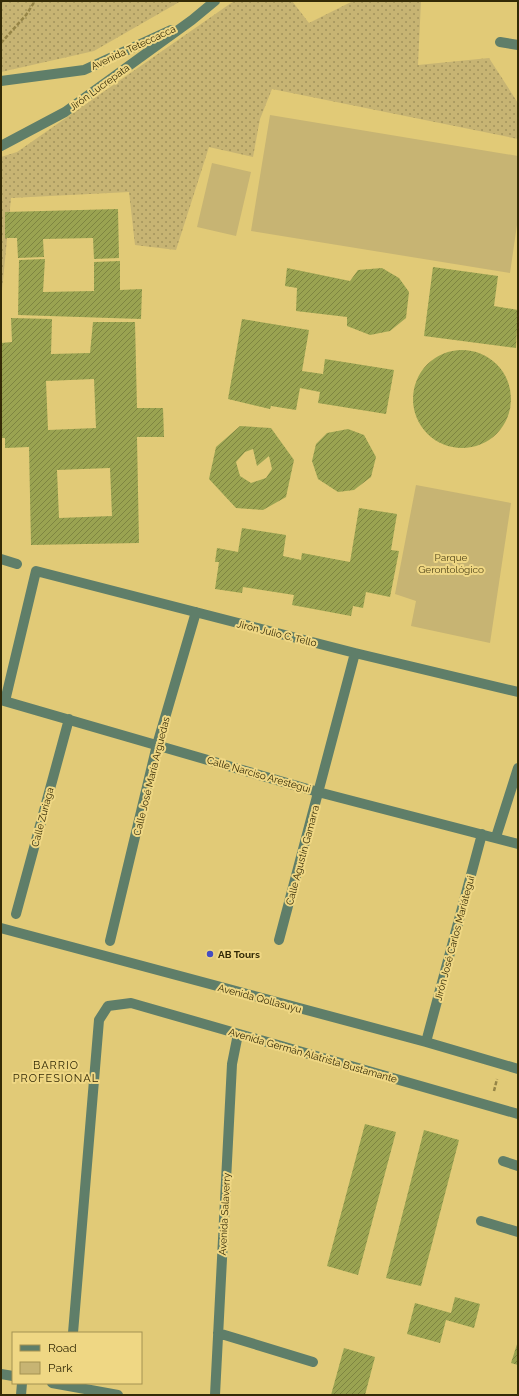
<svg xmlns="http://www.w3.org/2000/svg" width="519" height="1396" font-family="Raleway,sans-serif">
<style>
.grass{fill:url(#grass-dots)}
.green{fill:#c7b473}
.building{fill:url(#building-hatch);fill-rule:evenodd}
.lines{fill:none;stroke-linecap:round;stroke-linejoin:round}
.path{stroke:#958446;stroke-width:2.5;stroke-dasharray:4 2;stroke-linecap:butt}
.minor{stroke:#5f7e69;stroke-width:10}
.poi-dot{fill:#444dc1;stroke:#efd784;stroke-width:1.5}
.labels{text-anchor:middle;stroke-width:4;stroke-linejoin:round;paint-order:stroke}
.street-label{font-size:10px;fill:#332a06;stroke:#efd784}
.park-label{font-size:10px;fill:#54481b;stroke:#efd784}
.poi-label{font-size:10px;font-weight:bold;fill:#332a06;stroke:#efd784;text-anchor:start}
.neighbourhood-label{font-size:11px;letter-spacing:1px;fill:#332a06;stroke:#efd784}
</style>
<defs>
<pattern id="grass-dots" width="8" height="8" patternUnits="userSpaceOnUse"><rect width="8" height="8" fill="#c7b473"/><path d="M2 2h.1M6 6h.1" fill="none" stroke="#a2935c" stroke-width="1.8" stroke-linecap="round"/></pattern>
<pattern id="building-hatch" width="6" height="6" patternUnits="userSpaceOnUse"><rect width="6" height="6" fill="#9aa351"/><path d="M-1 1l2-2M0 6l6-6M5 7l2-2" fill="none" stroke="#7e8541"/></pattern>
</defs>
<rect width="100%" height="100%" fill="#e1ca77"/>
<path class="grass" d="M1 1H181L94 51 1 72Z
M234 1H292L309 23 353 1H421L418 65 489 58 518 103V139L272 89 260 119 253 157 209 147 176 250 135 245 129 192 11 198 1 301V157L17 152Z"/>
<path class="green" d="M270 115 518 156V218L510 273 251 231Z
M212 163 251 172 236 236 197 227Z
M416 485 511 503 490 643 411 626 416 601 395 594Z"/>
<path class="building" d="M118 209 119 258 94 259 93 238 43 239 44 257 18 258 17 238H5V212Z
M45 259 43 292 94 291V262L120 261V290L142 289 141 319 18 315 19 260Z
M433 267 498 276 494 306 518 310 516 348 424 336Z
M287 268 350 281 358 270 382 268 399 278 409 292 406 318 390 331 370 335 347 326V317L296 311 297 288 285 286Z
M11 318 52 319 51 354 90 353 93 322H135L137 408H163L164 437H137L139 543 31 545 29 447 5 448V438H1V343L12 342ZM94 379 96 428 48 430 46 381ZM110 468 112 516 59 518 57 470Z
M242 319 309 330 302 371 323 374 325 359 394 370 386 414 318 403 320 392 300 388 296 410 271 406 270 409 228 399Z
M413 399a49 49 0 1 1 98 0a49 49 0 1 1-98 0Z
M240 426 271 428 294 460 286 497 263 510 236 508 209 479 216 447ZM253 449 257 466 269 456 272 469 266 478 251 483 240 476 236 462 245 452Z
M348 429 364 435 376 457 371 477 354 490 338 492 318 479 312 461 316 444 327 433Z
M359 508 397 514 391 550 399 551 390 597 366 592 363 608 353 606 351 616 292 605 294 595 243 587 242 593 215 589 219 562H215L217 548 238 552 242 528 286 535 283 556 301 560 302 553 350 562Z
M365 1124 396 1132 358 1275 327 1266Z
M424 1130 459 1140 421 1286 386 1278Z
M455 1297 480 1304 474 1328 446 1320 440 1343 407 1334 415 1303 451 1313Z
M518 1341V1365L511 1363Z
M344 1348 375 1357 365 1395H331Z"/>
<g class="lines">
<path class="path" d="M1 43 26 15 35 1
M494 1091 497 1079"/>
<path class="minor" d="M500 42 518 45
M1 81 84 70 171 30
M1 146 65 112 192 20 215 1
M1 559 17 564
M1 700 318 792 518 844
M5 701 36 571 355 653 518 692
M496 837 518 768
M16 914 69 719
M1 928 426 1042 518 1069
M279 940 355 653
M110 941 157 745 196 612
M426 1042 482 834
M503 1161 518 1166
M481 1221 518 1232
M73 1333 99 1020 108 1006 131 1003 518 1114
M218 1333 313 1362
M1 1374 13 1376
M52 1383 118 1395
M21 1395 22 1383
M215 1395 232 1064 238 1034"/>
</g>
<circle class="poi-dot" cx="210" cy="954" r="4"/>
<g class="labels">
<g class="street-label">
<text transform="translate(133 47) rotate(-25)" y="4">Avenida Teteccacca</text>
<text transform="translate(99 87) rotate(-36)" y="4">Jirón Lucrepata</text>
<text transform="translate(277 633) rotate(14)" y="4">Jirón Julio C. Tello</text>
<text transform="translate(259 774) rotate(16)" y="4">Calle Narciso Arestegui</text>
<text transform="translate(151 776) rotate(-76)" y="4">Calle José María Arguedas</text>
<text transform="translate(42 817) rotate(-75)" y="4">Calle Zuriaga</text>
<text transform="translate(302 855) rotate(-75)" y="4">Calle Agustín Gamarra</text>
<text transform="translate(454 938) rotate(-75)" y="4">Jirón José Carlos Mariátegui</text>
<text transform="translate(260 998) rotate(15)" y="4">Avenida Qollasuyu</text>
<text transform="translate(313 1055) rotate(16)" y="4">Avenida Germán Alatrista Bustamante</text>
<text transform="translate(224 1214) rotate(-87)" y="4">Avenida Salaverry</text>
</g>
<g class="park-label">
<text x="451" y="561">Parque<tspan x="451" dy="12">Gerontológico</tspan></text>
</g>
<g class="poi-label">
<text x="218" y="958">AB Tours</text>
</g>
<g class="neighbourhood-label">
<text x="56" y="1069">BARRIO<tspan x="56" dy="13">PROFESIONAL</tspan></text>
</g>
</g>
<rect width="519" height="1396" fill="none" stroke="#332a06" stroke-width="4"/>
<rect x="12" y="1332" width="130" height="52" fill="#efd784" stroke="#a49252"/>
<rect x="20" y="1345" width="20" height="6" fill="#5f7e69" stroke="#a49252"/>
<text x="48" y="1352" font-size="12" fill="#332a06">Road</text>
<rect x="20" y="1362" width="20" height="12" fill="#c7b473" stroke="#a49252"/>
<text x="48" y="1372" font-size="12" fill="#332a06">Park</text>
</svg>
